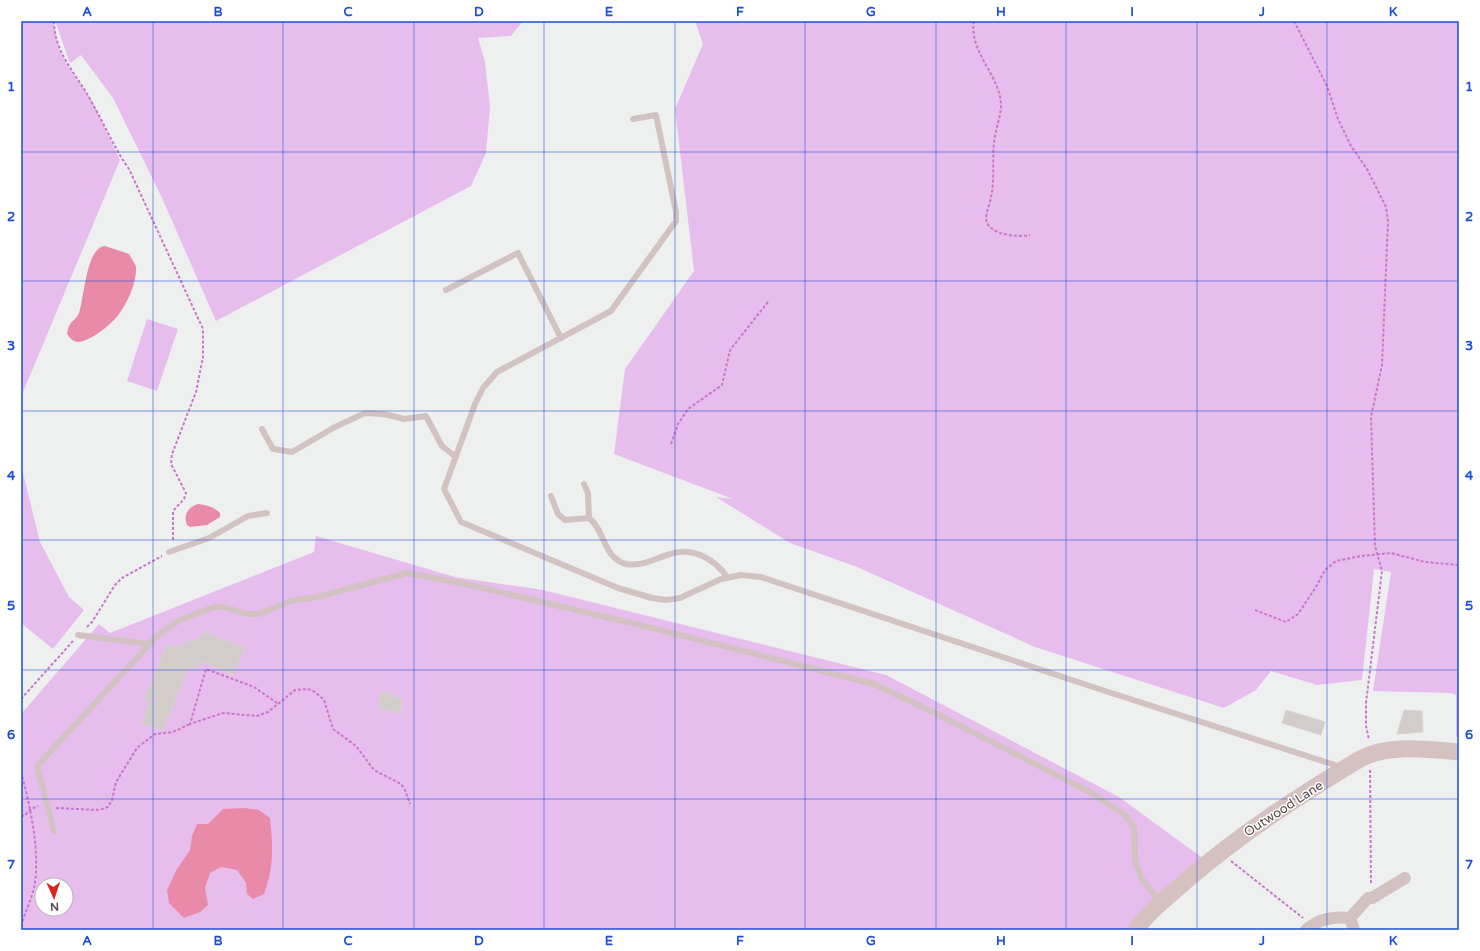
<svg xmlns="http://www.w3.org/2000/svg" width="1480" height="951" font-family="'Varela Round',sans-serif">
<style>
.green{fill:#e7bded;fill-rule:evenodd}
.water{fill:#e98ba8}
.building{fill:#d2cccb;stroke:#d9d3d2}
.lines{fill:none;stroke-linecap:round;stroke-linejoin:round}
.path{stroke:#c976ca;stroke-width:2;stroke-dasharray:3 2;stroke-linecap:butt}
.lane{stroke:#d3c2c2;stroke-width:6}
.street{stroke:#d3c2c2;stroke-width:12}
.secondary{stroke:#d6c1c1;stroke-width:17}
.grid{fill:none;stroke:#1d4ed8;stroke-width:1;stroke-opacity:0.55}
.labels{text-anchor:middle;stroke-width:3;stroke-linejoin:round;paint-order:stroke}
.street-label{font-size:13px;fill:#5b4747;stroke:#fff}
.neatline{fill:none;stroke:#1d4ed8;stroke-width:1.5}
.grid-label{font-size:13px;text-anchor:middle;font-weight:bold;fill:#1d4ed8}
</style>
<rect width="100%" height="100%" fill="#eef0ef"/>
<path class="green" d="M21 21H54L58 47 67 65 92 101 120 160 21 397Z
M55 21H523L511 36 478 38 485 62 490 107 486 153 471 186 216 321 162 198 113 98 81 55 70 63Z
M695 21H1459V737H1456V695L1451 693 1373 691 1391 572 1374 569 1362 680 1317 685 1271 671 1256 690 1224 708 1035 647 857 567 790 543 716 497 733 499 614 454 625 369 694 271 675 109 703 44Z
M147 319 178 329 157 391 127 381Z
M21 465 40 542 69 597 84 610 53 649 21 623Z
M316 536 455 577 543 590 886 675 1119 797 1208 862 1136 930H21V714L99 624 110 633 314 552ZM42 885H66V909H42Z"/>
<path class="water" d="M105 246 129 254C131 258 135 263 136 267 137 282 128 302 119 314 112 324 92 340 79 342 73 342 70 338 67 334 69 320 75 322 79 313 84 300 86 247 105 246Z
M198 504C207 505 214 507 220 513V517L207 525 190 527 187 525C183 515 188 507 198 504Z
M244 808 259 810 270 818C273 847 274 867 264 894L253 899 247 894 246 883 237 870 221 867 210 873 205 888 208 905 200 912 184 918 169 903 167 890 177 869 190 850 192 836 197 824H208L223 809Z"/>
<path class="building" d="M203 631 245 648 233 675 200 661 197 670 189 667 162 731 142 723 150 702 144 700 167 644 174 647 201 637Z
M382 691 391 693V696L403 699 400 713 378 708Z
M1286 710 1325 722 1321 735 1282 723Z
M1404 710 1422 711 1423 732 1397 734Z"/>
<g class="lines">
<path class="path" d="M54 21C54 54 78 75 92 103 105 125 114 148 129 169L203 329V357L196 392 172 454 171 464 186 493 184 499 173 511V541
M974 21C968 52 1002 77 1001 107 1000 119 995 131 994 143 992 161 995 179 991 197 990 206 982 218 989 226 998 236 1018 237 1030 235
M1294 21 1327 86 1338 119 1351 146 1367 169 1386 207 1388 221 1382 365 1371 417 1375 546 1382 571 1366 703V726L1369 740
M671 444 678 424 688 409 722 385 730 350 768 302
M1255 610 1286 622 1298 614 1316 587 1325 570 1336 561 1361 556 1391 553 1425 562 1459 565
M87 627 92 622 115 585 122 578 162 556
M21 699 73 641
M277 703 254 687 206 669 190 724 223 713 257 716 268 712 295 690 308 689 315 692 324 700 333 729 356 746 374 770 401 784 405 790 410 804
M1370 770 1371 885
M21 772C30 805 41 854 34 888 31 900 25 913 21 926
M56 808 99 810 108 807 112 800 116 782 137 748 155 734 173 732 190 724
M21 815 24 816 31 809 38 806
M1231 861 1303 918"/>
<path class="lane" d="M633 119 656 115 676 212V221L611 311 497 372 483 388 475 404 444 489 461 522 618 588 652 598 666 600 680 598 721 579 741 575 761 577 1093 687 1341 767
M446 290 518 253 561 338
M262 429 273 449 292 452 335 427 365 413 384 414 404 419 426 416 442 446 456 457
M584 484 588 493 589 518
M551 496 558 514 565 520 589 518C605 530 603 558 626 564 642 567 656 558 670 554 694 546 715 560 728 578
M169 552 209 538 248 516 267 513
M78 635 150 644
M54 831 37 766 158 635 178 621 214 607H224L247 614H258L291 601 317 597 407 573 465 584 640 625 874 684 937 714 1090 792 1125 815 1134 827 1135 860 1141 878 1160 902"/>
<path class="street" d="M1350 918 1368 898H1372L1405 878
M1350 918 1354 930
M1306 930C1318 919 1334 916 1350 918"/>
<path class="secondary" d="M1136 930C1149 911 1169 896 1186 881 1240 834 1299 796 1360 759 1389 744 1427 749 1459 752"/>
</g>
<path class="grid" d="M153 21V930M283 21V930M414 21V930M544 21V930M675 21V930M805 21V930M936 21V930M1066 21V930M1197 21V930M1327 21V930M21 152H1459M21 281H1459M21 411H1459M21 540H1459M21 670H1459M21 799H1459"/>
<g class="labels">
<g class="street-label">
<text transform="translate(1283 808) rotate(-33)" y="5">Outwood Lane</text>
</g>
</g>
<rect width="1480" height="951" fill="none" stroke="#ffffff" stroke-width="44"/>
<g transform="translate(54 897) rotate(177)"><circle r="19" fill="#ffffff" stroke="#bdb5b5"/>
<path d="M0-3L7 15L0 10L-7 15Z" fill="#da271e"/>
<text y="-6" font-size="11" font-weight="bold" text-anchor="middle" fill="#5b4747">N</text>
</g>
<rect x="22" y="22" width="1436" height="907" class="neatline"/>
<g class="grid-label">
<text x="87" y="16">A</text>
<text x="218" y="16">B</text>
<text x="348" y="16">C</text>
<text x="479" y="16">D</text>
<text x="609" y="16">E</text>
<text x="740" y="16">F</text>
<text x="871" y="16">G</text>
<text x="1001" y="16">H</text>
<text x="1132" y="16">I</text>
<text x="1262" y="16">J</text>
<text x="1393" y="16">K</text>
<text x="11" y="91">1</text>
<text x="1469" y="91">1</text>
<text x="11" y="221">2</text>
<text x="1469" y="221">2</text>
<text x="11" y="350">3</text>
<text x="1469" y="350">3</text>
<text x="11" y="480">4</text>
<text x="1469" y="480">4</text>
<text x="11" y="610">5</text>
<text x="1469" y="610">5</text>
<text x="11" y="739">6</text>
<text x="1469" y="739">6</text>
<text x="11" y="869">7</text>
<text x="1469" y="869">7</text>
<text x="87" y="945">A</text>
<text x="218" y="945">B</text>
<text x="348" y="945">C</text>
<text x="479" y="945">D</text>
<text x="609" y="945">E</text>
<text x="740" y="945">F</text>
<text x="871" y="945">G</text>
<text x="1001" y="945">H</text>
<text x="1132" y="945">I</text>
<text x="1262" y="945">J</text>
<text x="1393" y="945">K</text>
</g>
</svg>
